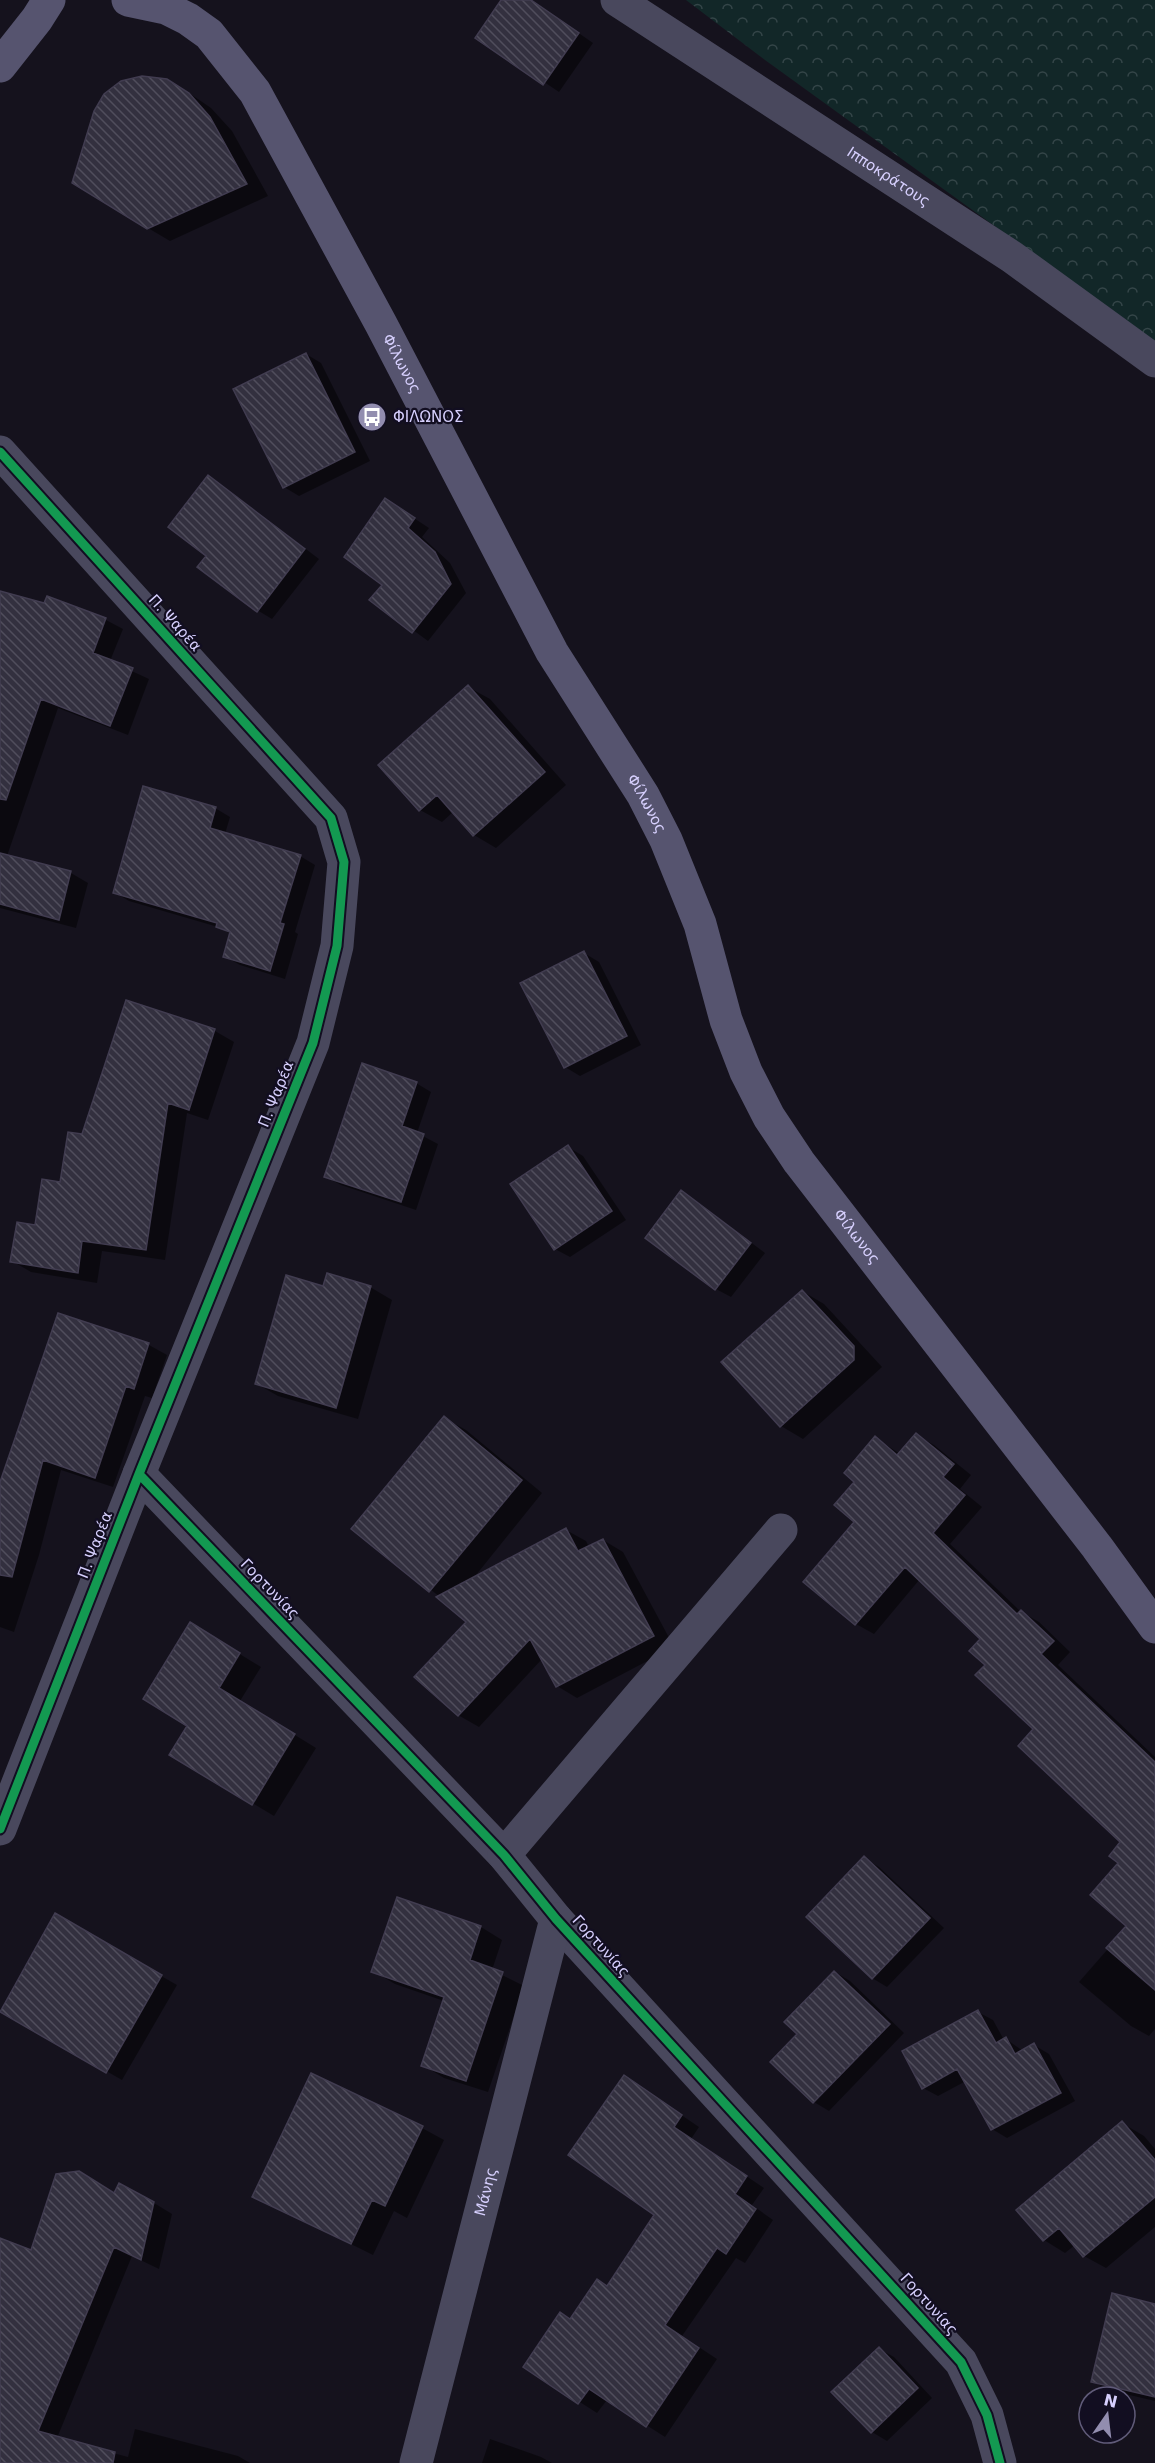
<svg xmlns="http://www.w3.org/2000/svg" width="1155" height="2463" font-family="'DejaVu Sans',sans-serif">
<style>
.forest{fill:url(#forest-crowns)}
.shadow{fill:#0007}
.building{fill:url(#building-back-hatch);stroke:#413c50;stroke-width:1.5}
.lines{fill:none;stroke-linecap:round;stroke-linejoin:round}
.minor{stroke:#49485d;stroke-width:33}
.secondary{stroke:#56546f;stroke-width:33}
.cycleway-casing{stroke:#120e21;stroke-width:13}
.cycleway{stroke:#139951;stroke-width:9}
.labels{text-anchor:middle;stroke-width:4.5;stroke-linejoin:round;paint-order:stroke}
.street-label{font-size:15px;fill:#d6cffd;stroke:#120e21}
.poi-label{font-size:15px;fill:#d6cffd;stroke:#120e21;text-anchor:start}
</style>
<defs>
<pattern id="forest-crowns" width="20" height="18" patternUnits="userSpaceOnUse" patternTransform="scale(1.5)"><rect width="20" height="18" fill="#122728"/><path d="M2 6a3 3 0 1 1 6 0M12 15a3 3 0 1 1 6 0" fill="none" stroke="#344548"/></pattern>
<pattern id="building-back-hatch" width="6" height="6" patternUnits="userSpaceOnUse" patternTransform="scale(1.5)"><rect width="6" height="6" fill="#33303f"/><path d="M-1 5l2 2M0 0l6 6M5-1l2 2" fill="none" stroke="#504d5c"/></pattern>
</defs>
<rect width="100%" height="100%" fill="#15121d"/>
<path class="forest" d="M686 0H1155V342L765 60Z"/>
<path class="shadow" d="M503 0H531L593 43 559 92 477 37Z
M189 93 211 108 232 131 268 196 170 241 148 228Z
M306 354 321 363 370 461 299 496 284 487Z
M208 477 223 486 319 559 272 619 257 610 208 555Z
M400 509 429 528 422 537 450 563 466 593 428 641 372 600 384 585Z
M0 592 45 605 48 597 106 620 123 629 110 661 149 679 128 735 58 708 7 856 71 873 88 883 76 928 0 908Z
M468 687 490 699 566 785 496 848 474 835 453 812 442 822 420 810Z
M215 808 230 817 225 834 300 856 315 865 295 932 298 934 285 979 240 965 224 956 231 934 218 927 129 901 114 892Z
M584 953 599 962 641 1045 580 1076 565 1067Z
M127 1002 215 1031 234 1042 208 1120 187 1113 165 1260 102 1251 97 1283 31 1272 12 1261 37 1227 61 1183 83 1136Z
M416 1083 431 1092 417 1133 438 1144 416 1210 341 1185 326 1177Z
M568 1147 583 1156 626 1220 570 1257 555 1249Z
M681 1192 696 1201 765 1253 731 1297 716 1289Z
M370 1287 392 1300 358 1419 278 1396 257 1384 324 1288Z
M802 1291 824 1304 882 1367 803 1439 781 1426Z
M59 1315 149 1345 167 1355 152 1398 145 1396 113 1487 61 1470 39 1555 14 1632 0 1627V1486Z
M444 1418 466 1430 542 1493 472 1580 566 1530 586 1541 589 1547 603 1540 623 1552 674 1647 577 1698 557 1686 542 1659 479 1727 458 1715 468 1621 440 1597 353 1528Z
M916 1435 934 1445 971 1475 960 1489 982 1507 950 1544 1020 1611 1039 1622 1070 1652 1058 1665 1155 1757V2029L1149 2036 1131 2026 1079 1982 1128 1926 1120 1863 1122 1842 987 1665 982 1639 920 1579 874 1634 856 1624 805 1582 856 1522 876 1438 900 1454Z
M212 1637 261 1667 240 1701 316 1748 274 1816 171 1754 189 1725Z
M864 1858 879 1867 944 1928 887 1987 872 1978Z
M398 1899 481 1927 502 1940 492 1970 524 1986 488 2092 444 2078 423 2065 444 2001 395 1984 373 1971Z
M56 1916 177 1985 122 2080 1 2011Z
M835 1972 850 1981 904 2033 829 2111 814 2102 772 2062 799 2034Z
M978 2012 993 2020 1004 2040 1006 2039 1023 2051 1034 2045 1049 2054 1075 2101 1007 2138 992 2129 966 2081 938 2096 923 2088Z
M625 2077 699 2127 691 2139 764 2188 752 2205 773 2220 745 2263 736 2258 682 2336 717 2359 665 2437 607 2400 597 2413 525 2367 571 2320 608 2287 656 2214Z
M1122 2123 1144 2136 1155 2149V2227L1106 2268 1084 2256 1075 2245 1065 2253 1044 2240Z
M422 2128 444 2140 407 2218 394 2211 373 2255 254 2196Z
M115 2195 154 2203 172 2214 159 2269 132 2256 57 2438 128 2457 135 2429 238 2456 250 2463H0V2257L32 2252Z
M1155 2305V2401L1108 2390 1093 2381Z
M879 2349 894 2357 932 2398 887 2441 872 2432Z
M490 2439 541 2457 552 2463H482Z"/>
<path class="building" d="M501 0H531L579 33 543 85 475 38Z
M142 76 167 79 189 93 210 117 247 184 147 229 72 183 94 111 104 94 121 81Z
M306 353 355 452 283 488 233 389Z
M208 475 305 549 257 612 197 567 206 556 168 527Z
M385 498 415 518 408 528 435 552 451 584 412 633 369 600 382 585 344 557Z
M0 591 44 603 47 596 106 618 93 653 133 668 110 726 41 699 6 800 0 799Z
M468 685 545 772 473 836 437 795 419 811 378 765Z
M143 786 216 807 210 828 301 855 280 923 284 924 270 971 223 957 230 932 216 927 217 923 113 893Z
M0 853 71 871 59 920 0 904Z
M584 951 627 1036 564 1068 520 983Z
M126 1000 215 1029 189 1110 168 1103 146 1250 82 1241 78 1273 10 1262 17 1222 35 1225 42 1179 60 1182 68 1132 82 1134Z
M362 1063 417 1082 402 1126 424 1134 401 1202 324 1177Z
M568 1145 612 1211 554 1250 510 1184Z
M681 1190 751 1243 715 1290 645 1238Z
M327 1273 371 1286 336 1408 255 1384 286 1275 323 1286Z
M802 1290 854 1346V1360L780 1427 721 1362Z
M58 1313 149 1343 134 1389 126 1386 95 1478 43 1460 12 1577 0 1575V1482Z
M444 1416 522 1480 429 1592 351 1529Z
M916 1433 954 1464 943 1477 965 1495 933 1533 1017 1614 1021 1610 1054 1641 1041 1654 1155 1762V1990L1106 1948 1126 1926 1090 1895 1118 1863 1109 1856 1120 1842 1018 1746 1033 1729 975 1675 985 1665 969 1651 980 1639 905 1567 855 1625 803 1582 854 1522 834 1505 854 1482 844 1473 875 1436 897 1455Z
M566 1528 578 1551 603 1539 654 1636 556 1687 530 1639 458 1716 414 1677 466 1622 436 1597Z
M190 1622 240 1653 219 1688 295 1734 252 1805 169 1755 187 1726 143 1699Z
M864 1856 930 1918 872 1979 806 1917Z
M397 1897 481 1926 470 1960 503 1972 466 2081 421 2066 444 1997 371 1972Z
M55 1913 162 1975 106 2073 0 2012Z
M834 1971 890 2024 813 2103 770 2062 797 2034 784 2022Z
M978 2010 996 2043 1006 2037 1015 2054 1034 2043 1061 2093 991 2130 957 2069 922 2089 902 2051Z
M311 2073 423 2126 385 2206 372 2200 351 2244 252 2197Z
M624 2075 682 2115 674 2127 747 2176 735 2194 756 2209 726 2254 717 2248 665 2325 699 2348 646 2427 589 2389 578 2404 523 2367 560 2312 570 2319 597 2279 607 2286 654 2215 568 2155Z
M1122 2121 1155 2160V2197L1083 2257 1059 2228 1043 2241 1016 2210Z
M79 2171 114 2193 119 2183 154 2202 141 2260 114 2247 38 2431 115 2452 113 2463H0V2238L31 2250 56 2174Z
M1112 2293 1155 2304V2397L1091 2382Z
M879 2347 918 2388 871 2433 831 2392Z"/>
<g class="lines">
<g class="minor">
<path id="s1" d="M617 0 1012 257 1155 361"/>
<path d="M0 452 331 818 344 862 337 946 313 1043 139 1474 0 1829"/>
<path d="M139 1474 504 1855 556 1919 961 2362 987 2415 1000 2463"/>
<path d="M504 1855 781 1530"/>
<path id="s2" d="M416 2463 556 1919"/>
</g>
<g class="secondary">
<path id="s3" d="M128 0 166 8 188 19 209 34 255 92 381 324 552 652 643 795 666 840 700 924 726 1020 746 1072 769 1117 799 1162 1097 1547 1155 1627"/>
<path d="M0 66 37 19 49 0"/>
</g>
<g class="cycleway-casing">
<path id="cycleway" d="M0 452 331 818 344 862 337 946 313 1043 139 1474 0 1829
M139 1474 504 1855 556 1919 961 2362 987 2415 1000 2463"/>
</g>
<use href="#cycleway" class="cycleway"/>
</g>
<defs>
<g id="bus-disc" transform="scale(1.5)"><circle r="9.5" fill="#928daf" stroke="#120e21"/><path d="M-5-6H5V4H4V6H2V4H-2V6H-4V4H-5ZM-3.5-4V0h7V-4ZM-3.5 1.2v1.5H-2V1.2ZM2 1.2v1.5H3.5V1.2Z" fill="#fff"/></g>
</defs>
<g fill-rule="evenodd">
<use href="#bus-disc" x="372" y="417"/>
</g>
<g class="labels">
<g class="street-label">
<text dy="5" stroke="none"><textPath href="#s1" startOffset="324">Ιπποκράτους</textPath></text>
<text dy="5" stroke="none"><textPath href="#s3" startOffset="472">Φίλωνος</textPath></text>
<text transform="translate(175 623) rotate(48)" y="5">Π. Ψαρέα</text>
<text dy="5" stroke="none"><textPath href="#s3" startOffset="976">Φίλωνος</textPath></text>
<text transform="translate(276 1094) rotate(-68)" y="5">Π. Ψαρέα</text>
<text dy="5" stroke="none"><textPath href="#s3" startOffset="1462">Φίλωνος</textPath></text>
<text transform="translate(95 1545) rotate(-69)" y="5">Π. Ψαρέα</text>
<text transform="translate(270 1589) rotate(46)" y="5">Γορτυνίας</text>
<text transform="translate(601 1946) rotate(48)" y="5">Γορτυνίας</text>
<text dy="5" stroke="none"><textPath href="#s2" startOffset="280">Μάνης</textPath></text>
<text transform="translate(929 2304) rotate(48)" y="5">Γορτυνίας</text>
</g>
<g class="poi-label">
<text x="393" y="422">ΦΙΛΩΝΟΣ</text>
</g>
</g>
<g transform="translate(1107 2415) rotate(14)"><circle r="28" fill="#120e21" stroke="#605b79" stroke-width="1.5"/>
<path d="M0-4.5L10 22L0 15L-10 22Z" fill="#928daf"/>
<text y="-9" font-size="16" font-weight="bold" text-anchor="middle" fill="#d6cffd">N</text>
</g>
</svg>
